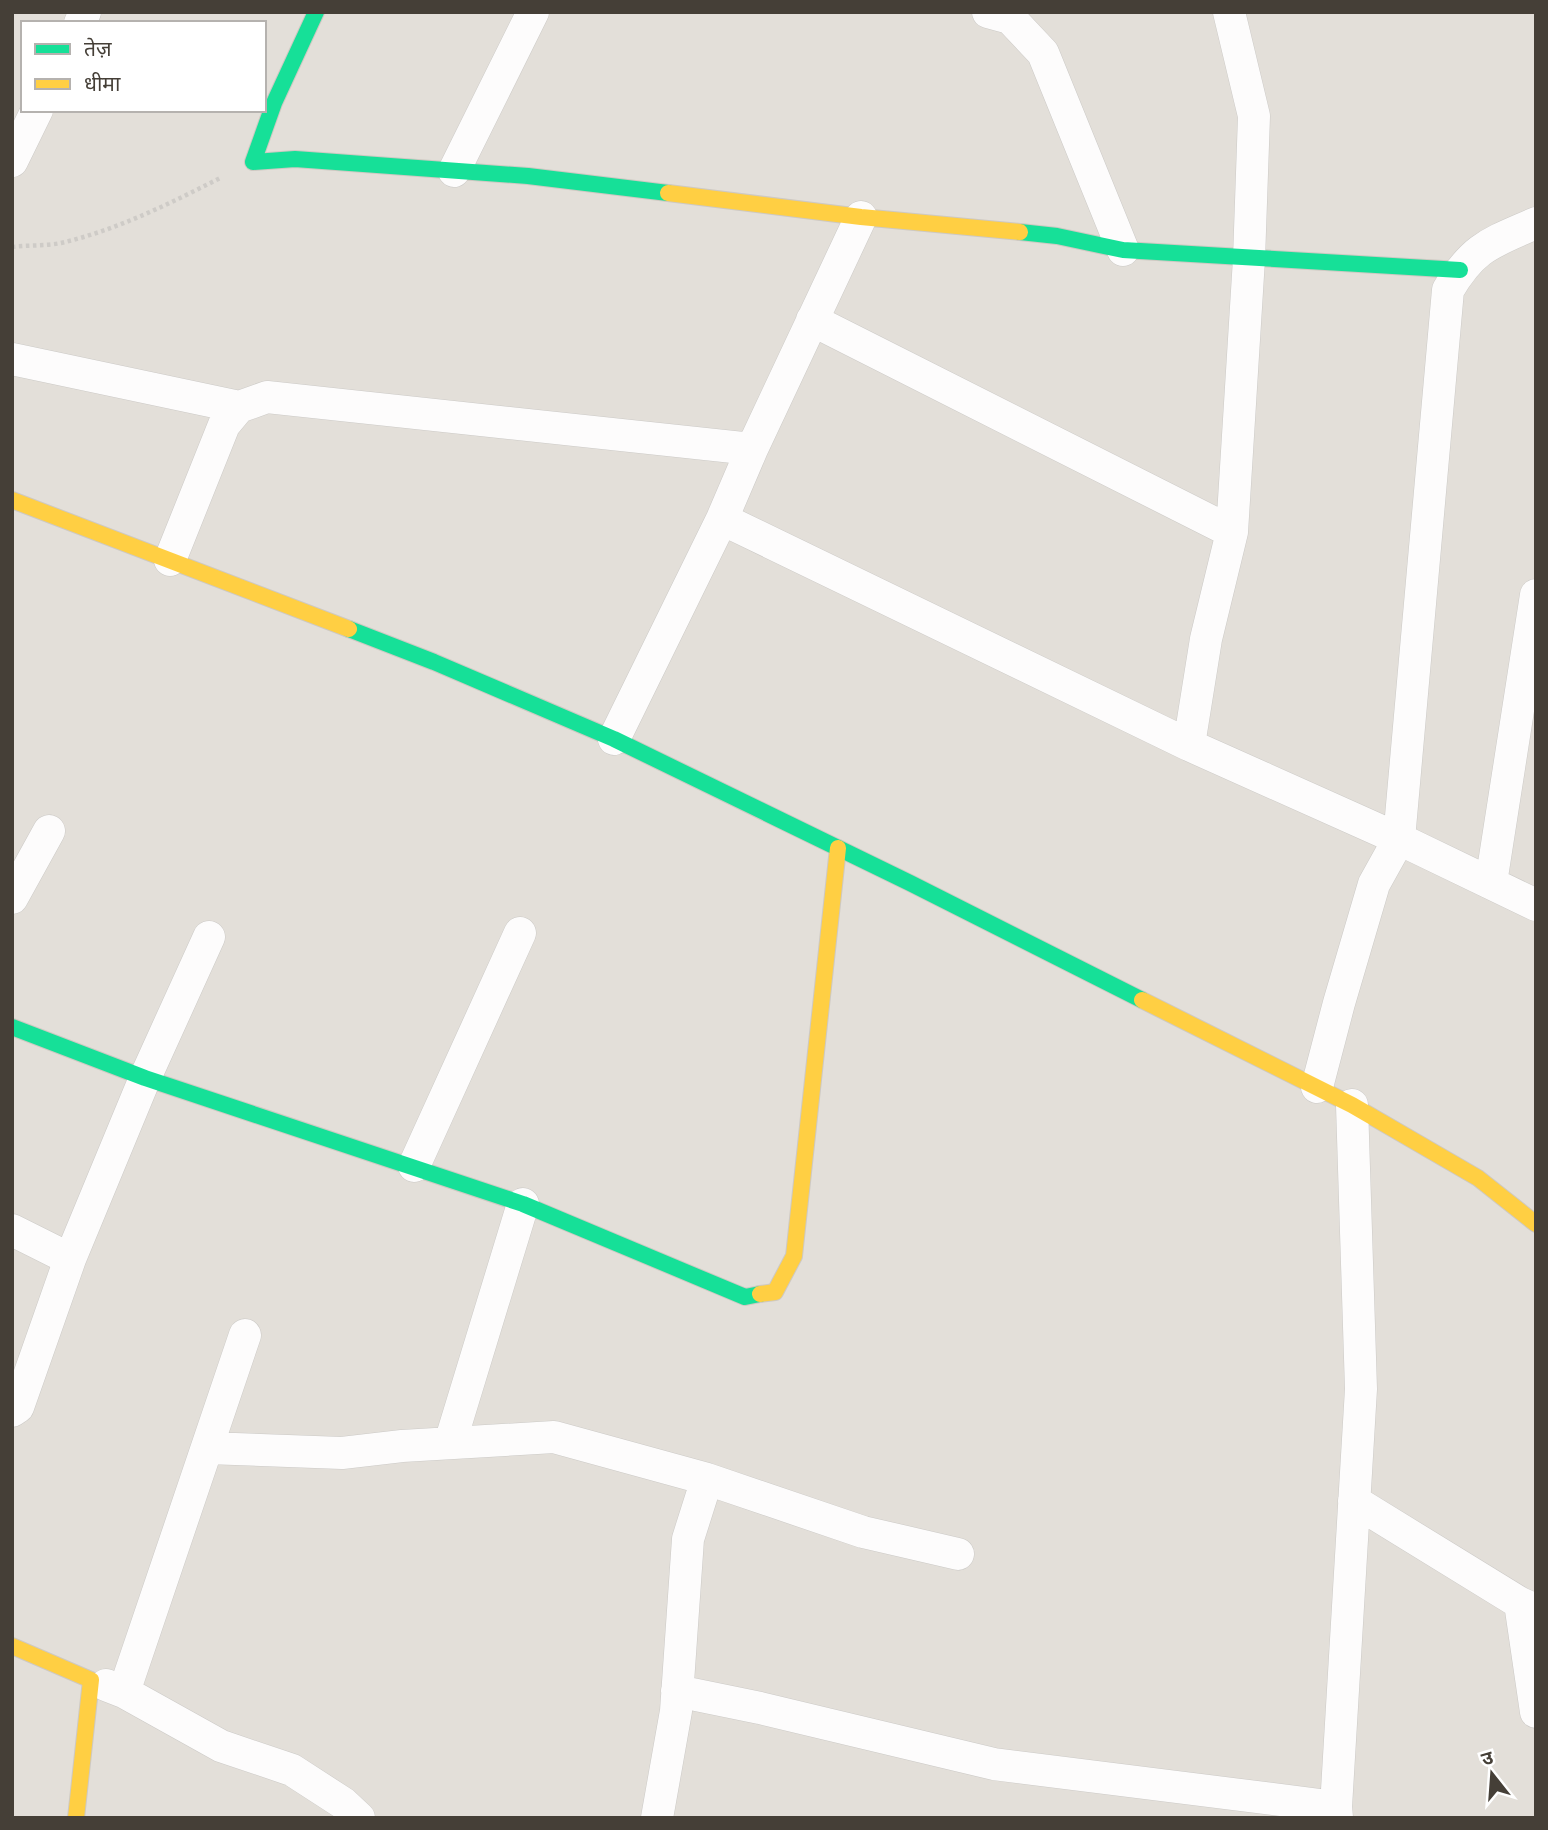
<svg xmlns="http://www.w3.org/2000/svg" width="1548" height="1830" font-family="Barlow,'Noto Sans Devanagari',sans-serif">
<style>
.residential{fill:#e3dfd9;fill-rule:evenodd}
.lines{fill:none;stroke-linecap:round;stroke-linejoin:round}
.street-casing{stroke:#cccac7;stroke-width:33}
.fast-casing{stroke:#cec9c2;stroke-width:18}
.slow-casing{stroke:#cec9c2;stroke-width:18}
.path{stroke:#cecbc7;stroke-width:4.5;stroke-dasharray:3.5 3.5;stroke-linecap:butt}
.street{stroke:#fdfcfc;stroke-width:32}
.fast{stroke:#16e098;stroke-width:16}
.slow{stroke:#ffcf43;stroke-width:16}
</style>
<rect width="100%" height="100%" fill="#f0edea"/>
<path class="residential" d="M12 12H1536V1818H12ZM23 23H264V110H23Z"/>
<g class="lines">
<g class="street-casing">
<path id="street" d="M988 12 1010 18 1043 53 1123 250
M80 23 85 12
M12 161 37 110
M454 171 533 12
M812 320 1232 532
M12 359 239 407
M722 519 1189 745 1399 839 1536 905
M170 560 224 425 239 407 267 397 752 449
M614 739 722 519 752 449 861 217
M1189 745 1206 639 1232 532 1249 259 1254 116 1229 12
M1491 883 1536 595
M12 898 49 831
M1317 1087 1339 1003 1374 884 1399 839 1448 290C1474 246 1491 243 1536 223
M414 1166 520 933
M12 1230 70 1259
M12 1411 18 1407 70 1259 145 1078 209 937
M450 1443 523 1204
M207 1448 342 1453 402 1446 554 1437 707 1479 863 1532 958 1554
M1354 1501 1520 1603 1536 1610
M1520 1603 1536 1712
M106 1685 124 1692 221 1746 292 1770 343 1803 359 1818
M677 1691 760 1708 994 1764 1336 1807
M124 1692 245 1335
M657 1818 676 1711 688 1539 707 1479
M1337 1818 1336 1807 1361 1389 1352 1105"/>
</g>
<g class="fast-casing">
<path id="fast" d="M316 12 274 103 253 162 295 159 528 176 668 193
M1020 232 1057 236 1123 250 1460 270
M349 629 434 662 614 739 910 883 1142 1000
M12 1027 145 1078 523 1204 745 1297 760 1294"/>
</g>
<g class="slow-casing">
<path id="slow" d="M668 193 861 217 1020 232
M12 500 349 629
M1142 1000 1352 1105 1478 1178 1536 1224
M760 1294 775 1292 794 1256 838 848
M12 1646 91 1680 76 1818"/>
</g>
<path class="path" d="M12 247C28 245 46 246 61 243 117 230 171 203 222 177"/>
<use href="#street" class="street"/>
<use href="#fast" class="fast"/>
<use href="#slow" class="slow"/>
</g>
<rect width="1548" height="1830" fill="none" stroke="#453f37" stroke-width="28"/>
<rect x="21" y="21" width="245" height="91" fill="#ffffff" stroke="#b5b2af" stroke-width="2"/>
<rect x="35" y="44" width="35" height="10" fill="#16e098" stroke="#b5b2af" stroke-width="2"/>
<text x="84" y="56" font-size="21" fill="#453f37">तेज़</text>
<rect x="35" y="79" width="35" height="10" fill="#ffcf43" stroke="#b5b2af" stroke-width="2"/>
<text x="84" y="91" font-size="21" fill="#453f37">धीमा</text>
<g transform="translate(1492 1774) rotate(343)" stroke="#ffffff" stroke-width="5" paint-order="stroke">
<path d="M0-5L12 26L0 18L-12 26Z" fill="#453f37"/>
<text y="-10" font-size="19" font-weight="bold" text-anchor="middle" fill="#453f37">उ</text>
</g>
</svg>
